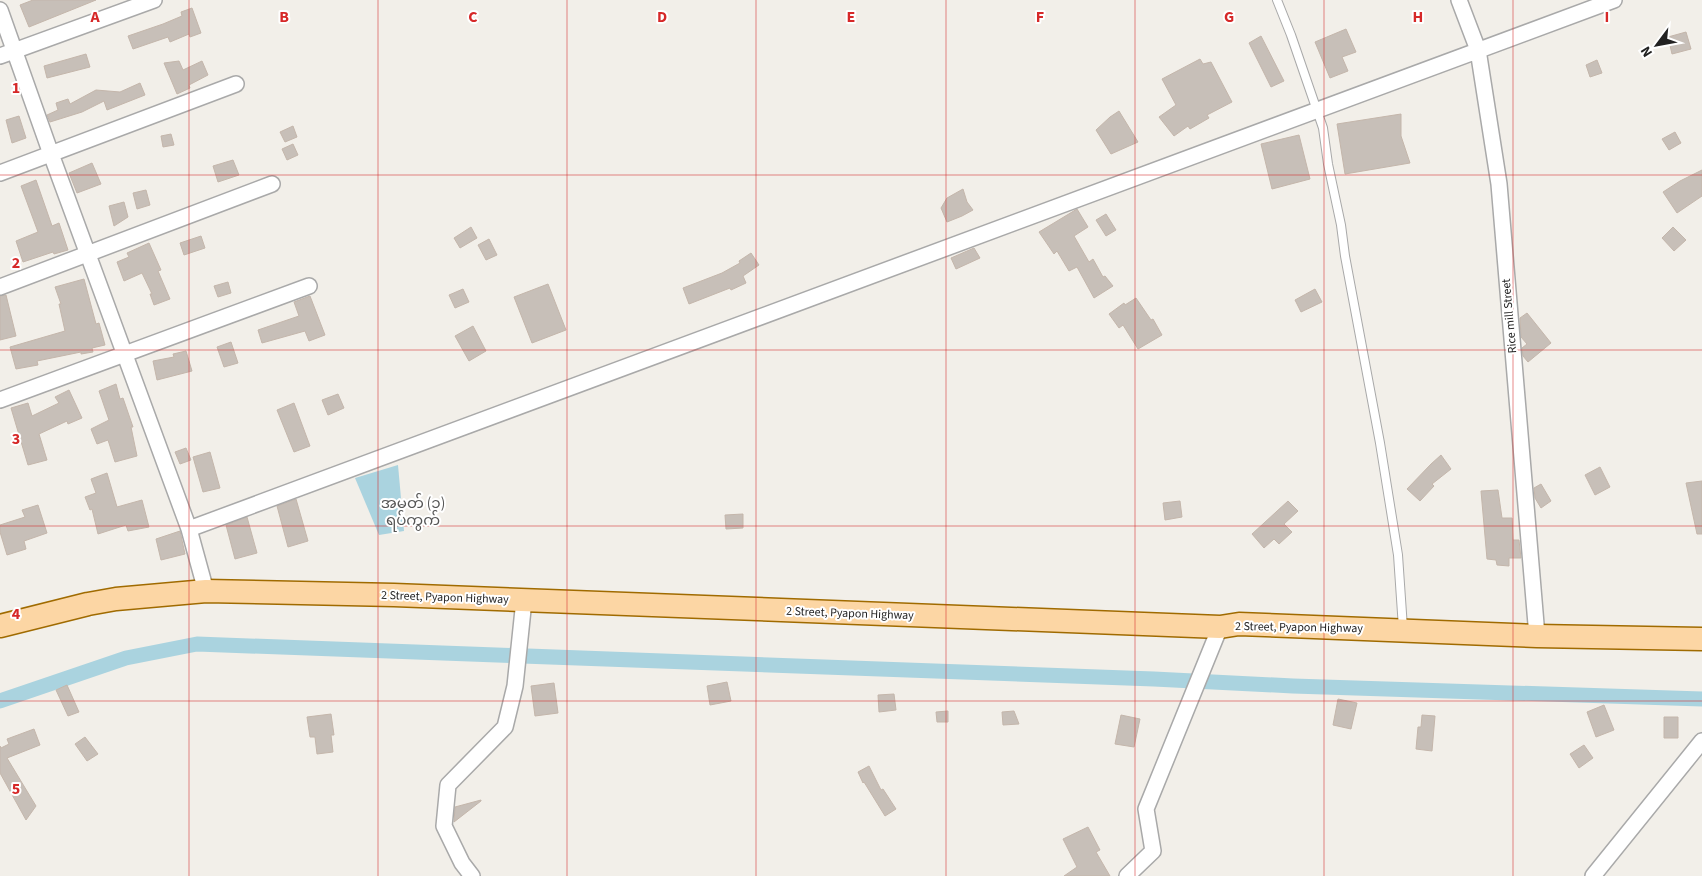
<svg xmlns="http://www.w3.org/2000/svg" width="1702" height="876" font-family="'Source Sans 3','Noto Sans Myanmar',sans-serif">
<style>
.water{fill:#aad3df}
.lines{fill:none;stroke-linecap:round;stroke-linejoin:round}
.canal{stroke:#aad3df;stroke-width:15}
.building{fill:#c7bfb8;stroke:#c4b6ab}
.service-casing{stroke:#a9a9a9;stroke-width:10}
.minor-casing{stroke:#a9a9a9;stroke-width:18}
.primary-casing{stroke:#a06b00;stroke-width:25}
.service{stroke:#fff;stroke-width:8}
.minor{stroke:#fff;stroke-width:15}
.primary{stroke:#fcd6a4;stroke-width:22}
.grid{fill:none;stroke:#d62828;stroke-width:1;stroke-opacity:0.55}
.labels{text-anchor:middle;stroke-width:4;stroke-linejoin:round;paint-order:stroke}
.street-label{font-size:12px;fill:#222;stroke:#fff}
.quarter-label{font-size:15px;fill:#555;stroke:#fff}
.grid-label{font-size:16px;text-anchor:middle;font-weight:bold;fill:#d62828;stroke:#fff;stroke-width:4;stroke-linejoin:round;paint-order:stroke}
</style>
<rect width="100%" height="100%" fill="#f2efe9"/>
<path class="water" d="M398 465 404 531 379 535 355 478Z"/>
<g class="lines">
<path class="canal" d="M0 701 126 658 197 644 1154 679 1293 686 1702 699"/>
</g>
<path class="building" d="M33 0H96L29 27 20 5Z
M192 8 201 33 190 37 189 34 170 42 168 37 133 49 128 36 163 24 182 16 181 12Z
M1346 29 1356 52 1342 57 1348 71 1330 78 1315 42Z
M1686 32 1691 49 1672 54 1668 37Z
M1261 36 1284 81 1271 87 1249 43Z
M86 54 90 67 47 78 44 66Z
M1200 59 1203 64 1211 62 1232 102 1207 115 1209 118 1190 129 1188 126 1174 136 1159 117 1176 105 1162 79Z
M1597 60 1602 73 1590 77 1586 65Z
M179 61 183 70 202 61 208 75 189 85 190 88 177 94 164 63Z
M140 83 145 95 107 110 104 101 82 112 50 122 47 115 58 110 56 103 68 99 70 104 96 90 120 92Z
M1119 111 1138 142 1111 154 1096 130 1110 117Z
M1401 114V136L1410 163 1345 174 1337 124Z
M19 116 26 138 12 143 6 120Z
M293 126 297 137 285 142 280 132Z
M1675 132 1681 143 1669 150 1662 139Z
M171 134 174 145 163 147 161 136Z
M1299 135 1310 179 1272 189 1261 144Z
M293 144 298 155 287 160 282 149Z
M233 160 239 175 218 182 213 166Z
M92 163 101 184 77 193 69 173Z
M1702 170V196L1677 213 1663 192 1680 181Z
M36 180 52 226 59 223 68 250 54 254 53 252 23 262 16 241 38 232 21 186Z
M963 189 967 202 973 210 962 216 947 222 941 208 947 198Z
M146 190 150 205 137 209 133 193Z
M124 202 128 217 114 226 109 206Z
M1077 209 1088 227 1074 236 1089 262 1093 259 1103 277 1105 276 1113 286 1094 298 1077 267 1069 271 1057 251 1054 254 1039 232Z
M1106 214 1116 230 1106 236 1096 220Z
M471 227 477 238 460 248 454 238Z
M1673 227 1686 240 1674 251 1662 238Z
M201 236 205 248 184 255 180 243Z
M489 239 497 255 486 260 478 245Z
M149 243 161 270 158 271 170 299 154 305 150 294H152L142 273 124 281 117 262 129 257 127 253Z
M974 248 980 258 956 269 951 258Z
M751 253 759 265 743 276 746 283 731 290 730 288 689 304 683 288 722 273 740 263 739 261Z
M84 279 96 324 99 323 105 345 92 348 93 352 81 354V352L37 361 38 365 16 369 10 347 65 331 59 304H61L55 287Z
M228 282 231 293 218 297 214 286Z
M548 284 566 330 532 343 514 297Z
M463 289 469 302 455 308 449 295Z
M1315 289 1322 302 1301 312 1295 300Z
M6 295 16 336 0 340V296Z
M310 296 325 335 309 341 305 331 262 343 258 330 299 316 294 302Z
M1136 298 1151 320 1153 319 1162 335 1138 349 1123 325 1119 328 1109 314 1124 303 1125 305Z
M1527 313 1551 343 1528 362 1523 356 1522 348 1527 344 1521 337 1520 318Z
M473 326 486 351 469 361 455 336Z
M231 342 238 363 224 367 217 347Z
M186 351 192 371 157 380 153 361 174 357 173 354Z
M116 384 120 399 123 398 133 427H131L137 456 115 462 108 440 97 444 91 429 109 420 99 391Z
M69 390 82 418 68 424 67 421 39 434 47 460 28 465 11 408 28 403 32 416 59 403 55 397Z
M338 394 344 408 328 415 322 400Z
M294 403 310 446 294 452 277 410Z
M186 448 191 460 180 464 175 452Z
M210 452 220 488 203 492 193 457Z
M1441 455 1451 469 1432 484 1434 486 1420 501 1407 489 1431 464Z
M1600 467 1610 487 1595 495 1585 475Z
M107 473 117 507 142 500 149 527 128 531 126 525 98 534 92 509 90 510 85 497 96 493 91 479Z
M1702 481V534H1697L1686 483Z
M1541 484 1551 501 1541 508 1535 498 1534 488Z
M1498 490 1502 518H1512L1513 540H1519L1521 558H1509V566L1497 565 1496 560 1487 559 1481 491Z
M296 499 308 541 288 547 277 506Z
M1180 501 1182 517 1165 520 1163 503Z
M1288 501 1298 511 1284 524 1292 532 1279 544 1274 539 1264 548 1252 534Z
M38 505 47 533 24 541 26 549 7 555 0 532V525L25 517 22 510Z
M743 514V528L726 529 725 515Z
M247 517 257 553 235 559 226 525Z
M180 531 185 554 161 560 156 539Z
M727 682 731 701 710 705 707 686Z
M554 683 558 713 535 716 531 686Z
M67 685 79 712 68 716 56 690Z
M894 694 896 710 879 712 878 695Z
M1338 699 1357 703 1351 729 1333 725Z
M1604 705 1614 730 1596 737 1587 712Z
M948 711V722H937L936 712Z
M1014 711 1019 724 1003 725 1002 712Z
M331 714 334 735H331L333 752 317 754 315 737H310L307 717Z
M1121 715 1140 719 1134 747 1115 744Z
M1422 715 1435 716 1432 751 1416 749 1418 727H1421Z
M1664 717H1678V738H1664Z
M34 729 40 745 7 758 36 806 26 820 0 773V746L1 748 9 744 7 739Z
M85 737 98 754 87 761 75 744Z
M1584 745 1593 758 1579 768 1570 754Z
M869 766 881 790 883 789 896 809 885 816 864 782 863 783 858 772Z
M481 800V801L454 822 455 807Z
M1088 827 1100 850 1096 852 1110 876H1064L1077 867 1063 839Z"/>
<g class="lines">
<g class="service-casing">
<path id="service" d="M1277 0 1291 35 1323 128 1328 164 1341 225 1345 256 1380 443 1398 555 1403 628"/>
</g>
<g class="minor-casing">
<path id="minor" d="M1459 0 1478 50 1499 184 1537 636
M0 10 51 154 189 529 206 591
M0 56 154 0
M0 173 236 84
M0 287 272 184
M0 400 309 286
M189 529 1614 0
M472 876 462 863 444 826 448 785 505 727 515 686 524 600
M1127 876 1153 851 1146 809 1220 627
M1593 876 1702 741"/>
</g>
<g class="primary-casing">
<path id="primary" d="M0 626 88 604 116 599 206 591 394 595 1220 627 1239 624 1537 636 1702 639"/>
</g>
<use href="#service" class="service"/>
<use href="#minor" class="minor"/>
<use href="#primary" class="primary"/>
</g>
<path class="grid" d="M189 0V876M378 0V876M567 0V876M756 0V876M946 0V876M1135 0V876M1324 0V876M1513 0V876M0 175H1702M0 350H1702M0 526H1702M0 701H1702"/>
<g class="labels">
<g class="street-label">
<text transform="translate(1509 316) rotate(-95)" y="4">Rice mill Street</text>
<text transform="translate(445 597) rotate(2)" y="4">2 Street, Pyapon Highway</text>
<text transform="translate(850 613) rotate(2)" y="4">2 Street, Pyapon Highway</text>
<text transform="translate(1299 627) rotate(1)" y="4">2 Street, Pyapon Highway</text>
</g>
<g class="quarter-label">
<text x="413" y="508">အမှတ် (၁)<tspan x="413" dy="17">ရပ်ကွက်</tspan></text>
</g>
</g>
<g class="grid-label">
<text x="95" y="22">A</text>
<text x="284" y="22">B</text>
<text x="473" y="22">C</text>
<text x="662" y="22">D</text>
<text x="851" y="22">E</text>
<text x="1040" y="22">F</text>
<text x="1229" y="22">G</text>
<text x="1418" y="22">H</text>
<text x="1607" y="22">I</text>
<text x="16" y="93">1</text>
<text x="16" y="268">2</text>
<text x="16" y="444">3</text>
<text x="16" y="619">4</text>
<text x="16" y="794">5</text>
</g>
<g transform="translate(1657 45) rotate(238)" stroke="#ffffff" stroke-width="4" paint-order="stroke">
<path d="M0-4L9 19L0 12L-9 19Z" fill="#222222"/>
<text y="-8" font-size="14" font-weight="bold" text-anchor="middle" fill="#222222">N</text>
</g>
</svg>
